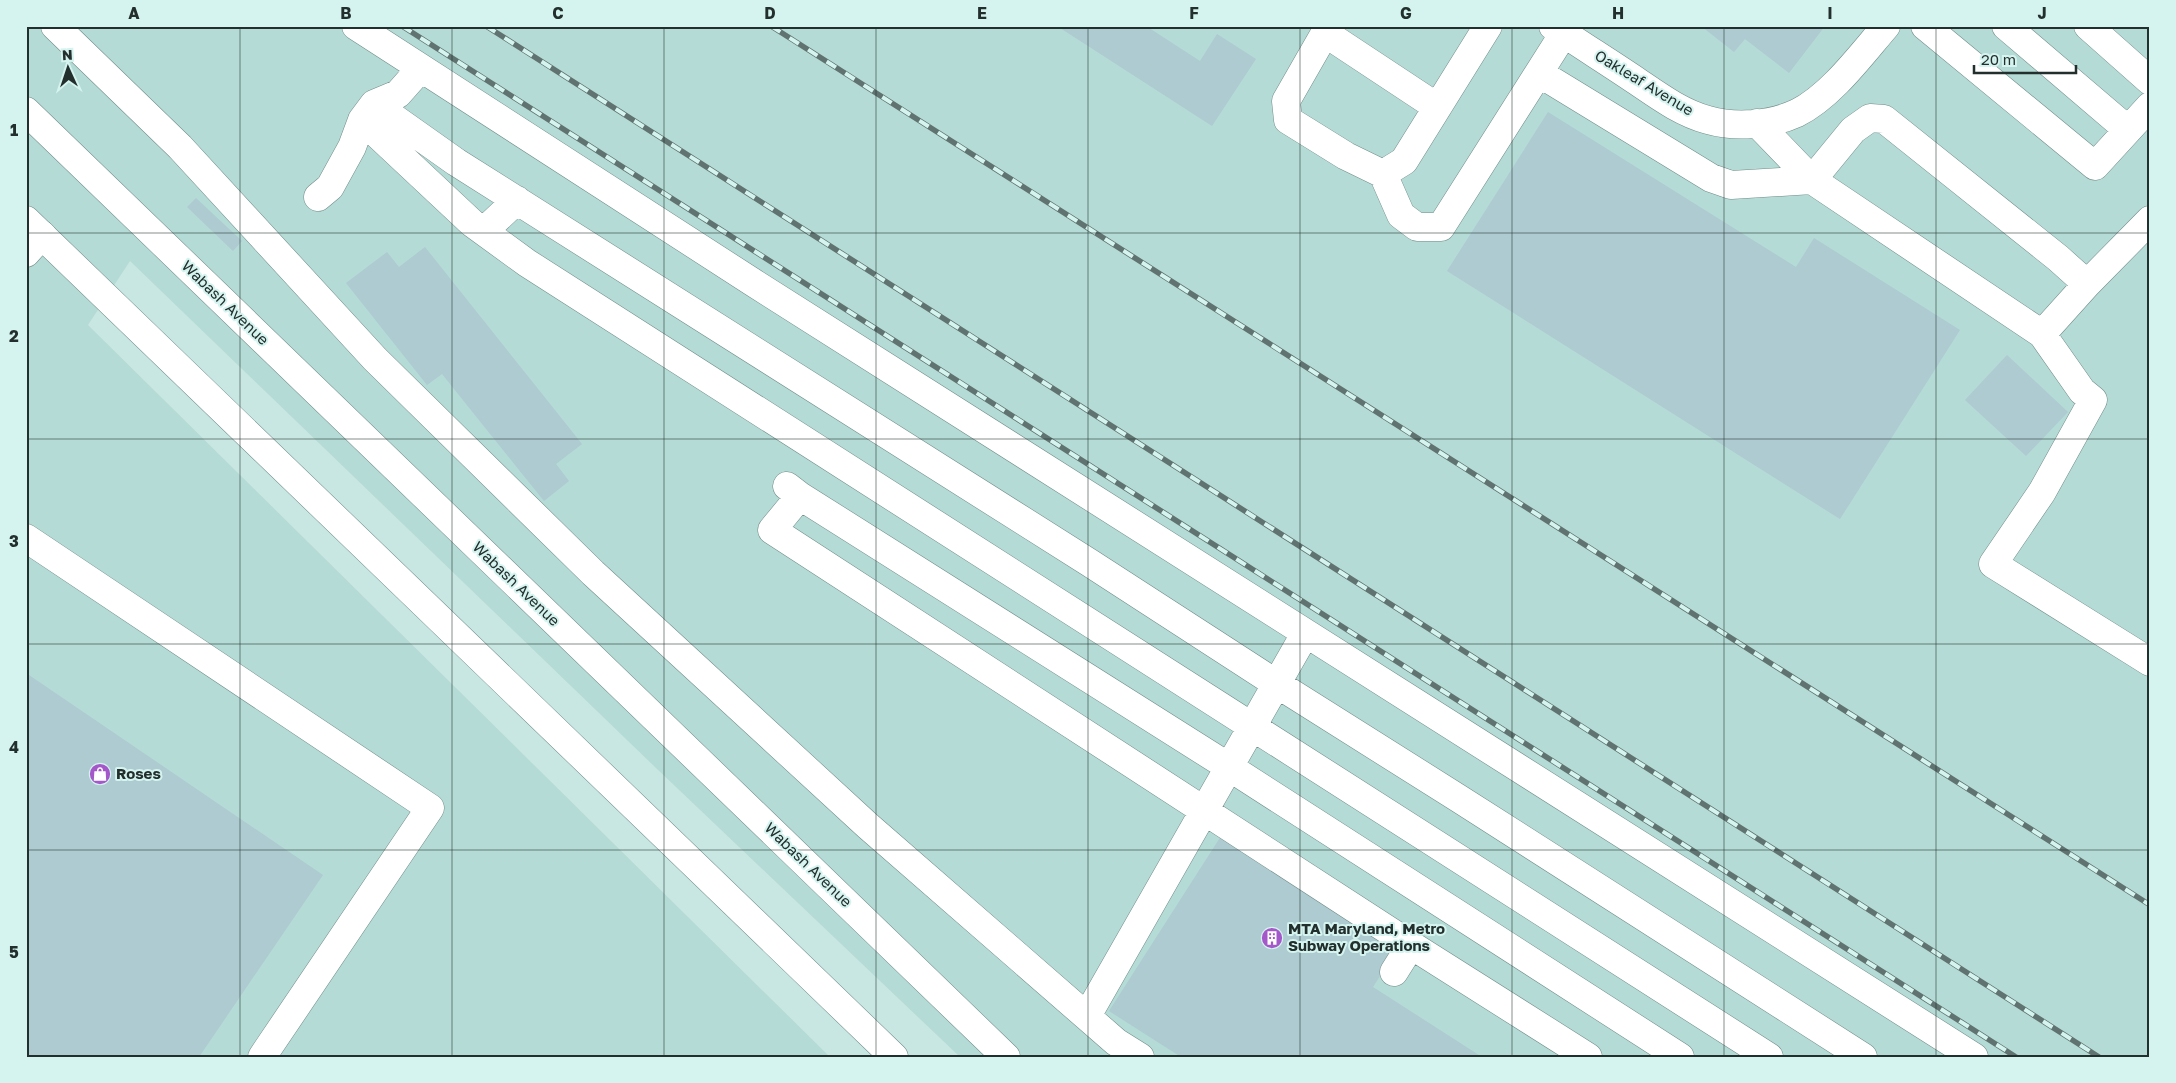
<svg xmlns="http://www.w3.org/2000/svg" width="2176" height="1083" font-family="'Golos Text',sans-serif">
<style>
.built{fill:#b4dbd5}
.building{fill:#adcbd0}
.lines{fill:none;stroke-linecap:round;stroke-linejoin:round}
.minor-casing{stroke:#718d89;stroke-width:29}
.major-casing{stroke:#718d89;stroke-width:29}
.minor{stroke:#fff;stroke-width:28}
.major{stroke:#fff;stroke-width:28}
.rail-casing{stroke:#607370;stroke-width:5.5}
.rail{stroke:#d5f4ef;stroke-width:4;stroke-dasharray:11;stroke-linecap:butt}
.grid{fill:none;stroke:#232f2d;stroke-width:1;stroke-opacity:0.55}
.labels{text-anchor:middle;stroke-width:4;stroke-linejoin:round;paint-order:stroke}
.street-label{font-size:15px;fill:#232f2d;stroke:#d5f4ef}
.poi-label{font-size:15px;font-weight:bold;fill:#232f2d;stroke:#d5f4ef;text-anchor:start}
.neatline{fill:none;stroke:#232f2d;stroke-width:2}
.grid-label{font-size:16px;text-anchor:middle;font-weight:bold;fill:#232f2d}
</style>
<rect width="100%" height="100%" fill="#c8e7e2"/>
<path class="built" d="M26 26H2150V1057H960L656 768 130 261 88 325 830 1057H26Z"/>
<path class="building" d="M1057 26H1146L1200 61 1217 34 1256 59 1212 126Z
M1701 26H1825L1789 73 1745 39 1734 52Z
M1548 112 1796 267 1814 238 1960 330 1840 519 1447 271Z
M196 198 242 241 233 251 187 207Z
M425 247 582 444 556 464 569 481 544 501 442 374 427 385 346 283 387 252 399 267Z
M2007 355 2068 412 2026 456 1965 400Z
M26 673 323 875 199 1057H26Z
M1223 833 1399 946 1373 987 1482 1057H1181L1109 1011Z"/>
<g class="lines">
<g class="minor-casing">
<path id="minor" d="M55 26 180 147 375 359 593 573 868 826 1116 1042 1140 1057
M356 26 754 283 1974 1057
M1329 26 1286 101 1288 120 1346 156 1383 174 1404 161 1488 26
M1553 26C1581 45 1610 63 1638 82 1660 97 1682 113 1708 120 1736 128 1771 125 1797 113 1831 96 1861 55 1886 26
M1925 26 2095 166 2150 106
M2006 26 2128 130
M2088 26 2150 81
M1325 33 1437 107
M1539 73 1711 178 1731 185 1812 180
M374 104 456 162 1090 563 1266 677 1458 798 1863 1057
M362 120 472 223 527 263 1769 1057
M1757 123 1812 180
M1383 174 1401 215 1417 227H1441L1564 33
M318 197 330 187 352 147 362 120 374 104 398 94 421 68
M484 231 517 200
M26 253 42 235
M2087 284 2058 258 1884 119 1870 118 1853 130 1812 180 2042 334 2082 391 2093 400 2042 492 1993 564 2150 662
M2042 334 2087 284 2150 220
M787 486 800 496 1229 767 1680 1057
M800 496 772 530 1411 945
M26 538 430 808 262 1057
M1394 972 1411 945 1588 1057
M1087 1016 1305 634"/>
</g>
<g class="major-casing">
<path id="major" d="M26 111 1006 1057
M26 220 894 1057"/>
</g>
<use href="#minor" class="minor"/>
<use href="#major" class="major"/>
<g class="rail-casing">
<path id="rail" d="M402 26 2016 1057
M486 26 2099 1057
M771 26 2150 905"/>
</g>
<use href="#rail" class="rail"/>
</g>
<path class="grid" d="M240 26V1057M452 26V1057M664 26V1057M876 26V1057M1088 26V1057M1300 26V1057M1512 26V1057M1724 26V1057M1936 26V1057M26 233H2150M26 439H2150M26 644H2150M26 850H2150"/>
<defs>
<g id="shop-disc" transform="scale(1.125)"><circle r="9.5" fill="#a458ca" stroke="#d5f4ef"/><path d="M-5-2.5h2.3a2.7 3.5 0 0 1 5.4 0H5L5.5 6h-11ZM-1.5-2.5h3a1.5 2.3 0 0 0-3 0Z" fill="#fff"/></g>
<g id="building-disc" transform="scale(1.125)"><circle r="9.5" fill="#a458ca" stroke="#d5f4ef"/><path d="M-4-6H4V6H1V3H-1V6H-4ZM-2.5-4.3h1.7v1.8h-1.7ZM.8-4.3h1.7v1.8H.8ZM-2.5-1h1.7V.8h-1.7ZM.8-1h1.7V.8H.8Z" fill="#fff"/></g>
</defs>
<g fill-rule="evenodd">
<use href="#shop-disc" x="100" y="774"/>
<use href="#building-disc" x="1272" y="938"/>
</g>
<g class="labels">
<g class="street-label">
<text transform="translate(1644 83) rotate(31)" y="5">Oakleaf Avenue</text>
<text transform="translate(225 303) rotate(44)" y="5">Wabash Avenue</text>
<text transform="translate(516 584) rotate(44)" y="5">Wabash Avenue</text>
<text transform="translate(808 865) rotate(44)" y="5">Wabash Avenue</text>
</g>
<g class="poi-label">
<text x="116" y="779">Roses</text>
<text x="1288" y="934">MTA Maryland, Metro<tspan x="1288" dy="17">Subway Operations</tspan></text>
</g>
</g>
<rect width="2176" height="1083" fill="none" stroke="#d5f4ef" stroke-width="55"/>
<g transform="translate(68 68) rotate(357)" stroke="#d5f4ef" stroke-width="4" paint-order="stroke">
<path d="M0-4L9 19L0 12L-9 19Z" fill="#232f2d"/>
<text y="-8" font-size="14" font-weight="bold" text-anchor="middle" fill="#232f2d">N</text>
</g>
<path d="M1974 65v8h102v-8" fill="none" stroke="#232f2d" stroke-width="2.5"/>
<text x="1981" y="65" font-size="15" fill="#232f2d" stroke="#d5f4ef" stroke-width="4" paint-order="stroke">20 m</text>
<rect x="28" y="28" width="2120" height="1028" class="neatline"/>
<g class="grid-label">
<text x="134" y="19">A</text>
<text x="346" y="19">B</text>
<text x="558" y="19">C</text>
<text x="770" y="19">D</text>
<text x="982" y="19">E</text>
<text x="1194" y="19">F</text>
<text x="1406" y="19">G</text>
<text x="1618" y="19">H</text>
<text x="1830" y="19">I</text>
<text x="2042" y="19">J</text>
<text x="14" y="136">1</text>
<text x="14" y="342">2</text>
<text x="14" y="547">3</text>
<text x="14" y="753">4</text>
<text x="14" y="958">5</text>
</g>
</svg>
